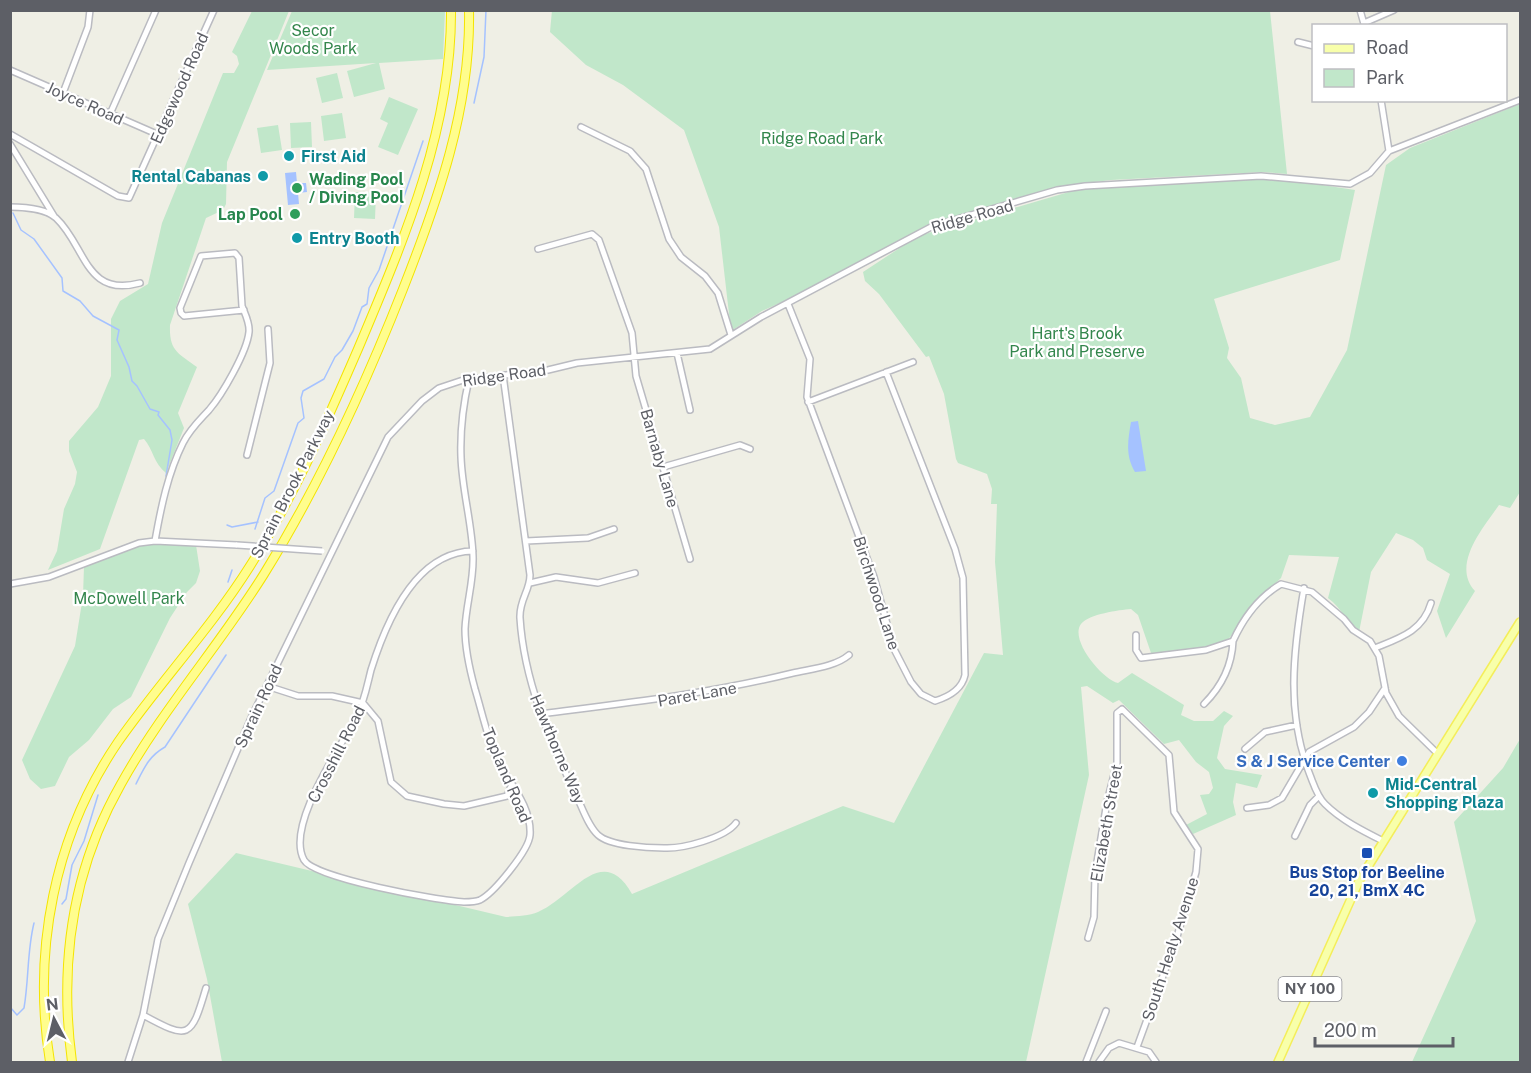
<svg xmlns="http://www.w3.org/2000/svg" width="1531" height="1073" font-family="'Public Sans',sans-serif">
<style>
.green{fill:#c1e7ca}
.water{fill:#a5c2ff}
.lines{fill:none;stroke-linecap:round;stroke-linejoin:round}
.stream{stroke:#a5c2ff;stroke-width:1.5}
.minor-casing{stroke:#babbc1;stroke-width:8}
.major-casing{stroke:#f4ee5a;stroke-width:10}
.highway-casing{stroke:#f4e400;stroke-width:10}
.minor{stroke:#fff;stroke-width:5}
.major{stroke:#f8ffaa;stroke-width:7}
.highway{stroke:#fffd8d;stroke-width:8}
.minor-bridge-casing{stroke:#babbc1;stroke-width:8;stroke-linecap:butt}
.minor-bridge{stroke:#fff;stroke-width:5}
.culture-dot{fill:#0f9aa8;stroke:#fff;stroke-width:2}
.leisure-dot{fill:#2e9e5b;stroke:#fff;stroke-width:2}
.shop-dot{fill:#3f7fe0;stroke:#fff;stroke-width:2}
.transit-dot{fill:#1a4fb4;stroke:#fff;stroke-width:2}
.labels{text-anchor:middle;stroke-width:4.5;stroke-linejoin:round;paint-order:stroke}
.shield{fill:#fff;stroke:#8e8f94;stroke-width:1.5}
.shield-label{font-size:15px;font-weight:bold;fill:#5d5f66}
.park-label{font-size:16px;fill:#33864c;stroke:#fff}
.street-label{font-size:16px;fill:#5d5f66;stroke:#fff}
.culture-label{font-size:16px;font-weight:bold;fill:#0d838f;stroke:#fff;text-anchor:start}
.leisure-label{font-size:16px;font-weight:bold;fill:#27864d;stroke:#fff;text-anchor:start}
.shop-label{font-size:16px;font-weight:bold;fill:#366cbe;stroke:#fff;text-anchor:end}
.transit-label{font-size:16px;font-weight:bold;fill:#164399;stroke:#fff}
</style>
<rect width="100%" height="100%" fill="#efefe5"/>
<path class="green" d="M552 10 1270 11 1287 174 1263 172 1111 180 1061 186 985 210 939 221 811 289 762 311 731 331 719 227 684 130 623 85 586 65 550 32Z
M252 11H289L227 162 226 204 223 210 206 218 170 325C169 351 178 353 197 367L178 413 184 428 166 473C154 464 153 449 144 439L139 440 100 549 48 570 57 551 64 509 75 484 77 472 69 451V441L98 407 111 376V319L120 301 148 284 162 223 223 73H234L239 64 237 56 232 52Z
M292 11H445L443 59 379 63 385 89 354 97 347 71 376 63 267 70Z
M337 73 343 98 322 103 316 78Z
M389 97 418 109 398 155 378 147 388 123 380 119Z
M1520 104V492L1510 508 1499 505C1483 528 1451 565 1475 591L1446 638 1437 611 1450 574 1427 560 1423 548 1413 540 1396 533 1371 572 1359 632C1346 623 1342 608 1328 598L1339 557 1289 555 1281 578 1255 602 1228 640 1200 650 1151 653 1138 615 1131 609C1119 610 1089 614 1081 624 1069 640 1103 680 1118 683L1132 673 1184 705 1181 715 1194 721H1213L1224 711 1233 716 1224 726 1217 758 1225 769 1262 775 1257 788 1236 783 1233 802 1236 815 1193 834 1186 825 1207 814 1200 795 1209 794 1213 788 1209 772 1196 762 1179 740 1164 744 1119 700 1113 703 1087 686 1081 687 1089 775 1026 1062H222L207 979 188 904 236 853 506 917C516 916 529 916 538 912 572 898 602 841 632 894L843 806 894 823 984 653 1003 655 995 562 997 504H991L992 489 987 474 958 463 956 459 944 394 929 356 926 357 879 294 865 281 863 272 918 236 1079 189 1244 179 1296 181 1355 190 1340 260 1214 299 1229 348 1227 358 1241 378 1250 418 1275 425 1310 417 1347 350 1386 165 1410 148Z
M342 113 346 138 324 141 321 116Z
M311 122 312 147 291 148 290 123Z
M278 125 282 150 261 153 257 128Z
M355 192 376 193 375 219 354 218Z
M154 543 196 545 200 571 196 583 187 592 170 618 131 697 113 709 89 740 69 757 55 786 41 789 30 779 22 760 75 646 83 596 84 566 135 546Z
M1520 739V1062H1412L1476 921 1454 822 1503 768Z"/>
<path class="water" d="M296 172 297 183H306L307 192 298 193 299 204 288 205 285 173Z
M1138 421 1146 471 1135 472C1125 455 1128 440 1131 422Z"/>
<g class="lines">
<path class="stream" d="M474 103 484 57 486 10
M13 213 21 230 34 239 62 278 63 291 80 301 93 316 119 330 117 340 129 367 132 381 137 386 150 409 159 412 158 415 170 430 172 440 166 476
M227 525 232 527 258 522
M255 529 265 498 274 491 298 423 304 418 301 398 303 391 324 379 335 357 342 350 353 331 362 307 367 304 369 288 379 270 423 141
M228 582 232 570
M136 784C144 768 149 756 165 747L226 655
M62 904 66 899 72 865 84 841 98 795
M10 1007 17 1015 24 1008C29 979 27 951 34 923"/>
<g class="minor-casing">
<path id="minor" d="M1360 10 1364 24
M1364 23 1394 10
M1298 42 1314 46
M10 70 159 135
M63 93 88 27 90 10
M110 114 156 10
M581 127 630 151 646 169 669 239 681 257 705 276 718 293 731 335
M10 134 118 196 129 198 214 10
M10 144 54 216
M1389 151 1520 100
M10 207C24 207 46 209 56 218 86 246 85 298 140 283
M538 249 592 234 599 240 632 333 636 376 690 559
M788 304 810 359 807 397 874 577 894 649 911 682 921 694 935 701C948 697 962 689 965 675L963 578 955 549 886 372
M677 353 690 410
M503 375 530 575C530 591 519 600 520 618 524 681 549 738 576 795 582 807 588 826 598 835 610 846 648 848 664 848 682 849 725 838 736 823
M469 379C463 405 460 430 461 457 462 490 472 523 473 556 474 581 466 604 465 629 465 648 470 671 475 689 482 712 487 737 497 759 509 782 532 807 530 835 529 850 494 893 480 900 475 902 469 902 464 902 439 901 314 878 304 860 285 826 340 748 356 718 364 703 367 686 371 670 386 622 415 552 473 551
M808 402 913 362
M247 455 270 363 268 329
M663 467 740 445 750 449
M155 541C161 507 168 473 183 443 190 429 199 421 209 410 222 395 247 352 249 332 250 323 245 314 242 306L239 258 235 253 201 256 180 308 181 313 184 316 244 310
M526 541 588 538 614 529
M530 583 556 577 598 583 635 573
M10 584 49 577 139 543 155 541 237 545
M1304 588C1293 652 1286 714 1310 775 1314 785 1317 796 1325 804 1341 820 1363 831 1383 841
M1136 635V650L1141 658 1206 650 1233 641C1243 619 1259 597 1281 584L1312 592 1344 619 1353 630 1370 641 1379 656 1386 693 1399 716 1438 754
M1375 648C1400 638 1423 631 1431 603
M267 686 298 696H332L363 703 378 721 391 782 407 796 444 804 464 806 507 796 512 784
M1204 704C1221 687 1232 665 1233 641
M540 714C627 703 707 694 793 673 810 669 835 667 849 655
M1245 749 1265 732 1297 725
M1247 808 1269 805 1282 798 1309 752 1354 727 1369 712 1385 688
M1295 836 1310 805 1319 796
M1088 938 1094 917 1095 874 1107 802 1117 763V713L1122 709 1169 755 1174 812 1198 849 1196 872 1176 940 1137 1047
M143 1015C189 1040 191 1039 206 988
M128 1062 143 1015 158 939 189 863 251 718 388 437 422 401 439 388 463 380 548 370 577 363 710 349 761 317 933 226 1057 190 1085 186 1261 176 1350 184 1370 173 1389 151 1381 100
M1086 1062 1106 1011
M1099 1062 1109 1048 1119 1043 1149 1052 1156 1062"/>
</g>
<g class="major-casing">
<path id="major" d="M1278 1062 1359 881 1520 622"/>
</g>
<g class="highway-casing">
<path id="highway" d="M50 1062C32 951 54 836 118 742 160 682 211 628 250 566 293 498 326 423 358 349 403 242 452 129 451 10
M72 1062C59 965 72 870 121 784 162 710 219 646 264 574 320 484 364 388 403 289 438 200 471 107 469 10"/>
</g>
<use href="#minor" class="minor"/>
<use href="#major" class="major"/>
<use href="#highway" class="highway"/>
<g class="minor-bridge-casing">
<path id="minor-bridge" d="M237 545 322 551"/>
</g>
<use href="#minor-bridge" class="minor-bridge"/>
</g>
<g class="culture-dot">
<circle cx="289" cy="156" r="6"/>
<circle cx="263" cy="176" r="6"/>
<circle cx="297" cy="238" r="6"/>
<circle cx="1373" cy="793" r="6"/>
</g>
<g class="leisure-dot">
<circle cx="297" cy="188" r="6"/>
<circle cx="295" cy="214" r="6"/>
</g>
<circle class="shop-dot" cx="1402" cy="761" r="6"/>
<rect class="transit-dot" x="1361" y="847" width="12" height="12" rx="3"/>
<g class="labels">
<rect class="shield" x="1278.5" y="977" width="63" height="24" rx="4.5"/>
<g class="shield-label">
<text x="1310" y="994">NY 100</text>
</g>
<g class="park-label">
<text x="313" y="36">Secor<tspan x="313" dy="18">Woods Park</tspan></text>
<text x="822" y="144">Ridge Road Park</text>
<text x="1077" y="339">Hart's Brook<tspan x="1077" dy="18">Park and Preserve</tspan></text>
<text x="129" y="604">McDowell Park</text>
</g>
<g class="street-label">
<text transform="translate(179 88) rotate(-66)" y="6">Edgewood Road</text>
<text transform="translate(85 103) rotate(24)" y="6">Joyce Road</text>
<text transform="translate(972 216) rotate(-16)" y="6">Ridge Road</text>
<text transform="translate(504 375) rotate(-8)" y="6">Ridge Road</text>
<text transform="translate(660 458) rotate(74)" y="6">Barnaby Lane</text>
<text transform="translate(292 484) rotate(-63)" y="6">Sprain Brook Parkway</text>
<text transform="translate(877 593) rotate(72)" y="6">Birchwood Lane</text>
<text transform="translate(697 694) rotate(-10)" y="6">Paret Lane</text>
<text transform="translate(258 706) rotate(-65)" y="6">Sprain Road</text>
<text transform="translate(558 749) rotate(67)" y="6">Hawthorne Way</text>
<text transform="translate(336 754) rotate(-63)" y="6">Crosshill Road</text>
<text transform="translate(507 775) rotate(67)" y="6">Topland Road</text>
<text transform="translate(1106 823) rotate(-80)" y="6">Elizabeth Street</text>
<text transform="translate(1170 949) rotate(-72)" y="6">South Healy Avenue</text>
</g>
<g class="culture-label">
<text x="301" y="162">First Aid</text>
<text x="251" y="182" text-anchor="end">Rental Cabanas</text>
<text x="309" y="244">Entry Booth</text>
<text x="1385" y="790">Mid-Central<tspan x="1385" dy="18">Shopping Plaza</tspan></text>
</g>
<g class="leisure-label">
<text x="309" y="185">Wading Pool<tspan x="309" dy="18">/ Diving Pool</tspan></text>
<text x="283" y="220" text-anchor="end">Lap Pool</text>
</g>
<g class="shop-label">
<text x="1390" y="767">S &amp; J Service Center</text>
</g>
<g class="transit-label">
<text x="1367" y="878">Bus Stop for Beeline<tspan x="1367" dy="18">20, 21, BmX 4C</tspan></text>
</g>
</g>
<rect width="1531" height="1073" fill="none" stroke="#5d5f66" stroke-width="24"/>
<rect x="1312" y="24" width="195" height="78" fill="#ffffff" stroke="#bebfc2" stroke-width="1.5"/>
<rect x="1324" y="44" width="30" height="9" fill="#f8ffaa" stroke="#bebfc2" stroke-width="1.5"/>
<text x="1366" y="54" font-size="18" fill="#5d5f66">Road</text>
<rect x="1324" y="69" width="30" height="18" fill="#c1e7ca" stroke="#bebfc2" stroke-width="1.5"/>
<text x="1366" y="84" font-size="18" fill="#5d5f66">Park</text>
<g transform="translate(54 1019) rotate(353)" stroke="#ffffff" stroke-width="4.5" paint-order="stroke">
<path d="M0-4.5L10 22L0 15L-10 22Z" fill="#5d5f66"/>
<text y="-9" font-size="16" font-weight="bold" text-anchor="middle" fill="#5d5f66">N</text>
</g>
<path d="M1315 1037v9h138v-9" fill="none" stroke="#5d5f66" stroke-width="3"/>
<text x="1324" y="1037" font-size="18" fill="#5d5f66" stroke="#ffffff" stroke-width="4.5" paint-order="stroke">200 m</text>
</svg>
